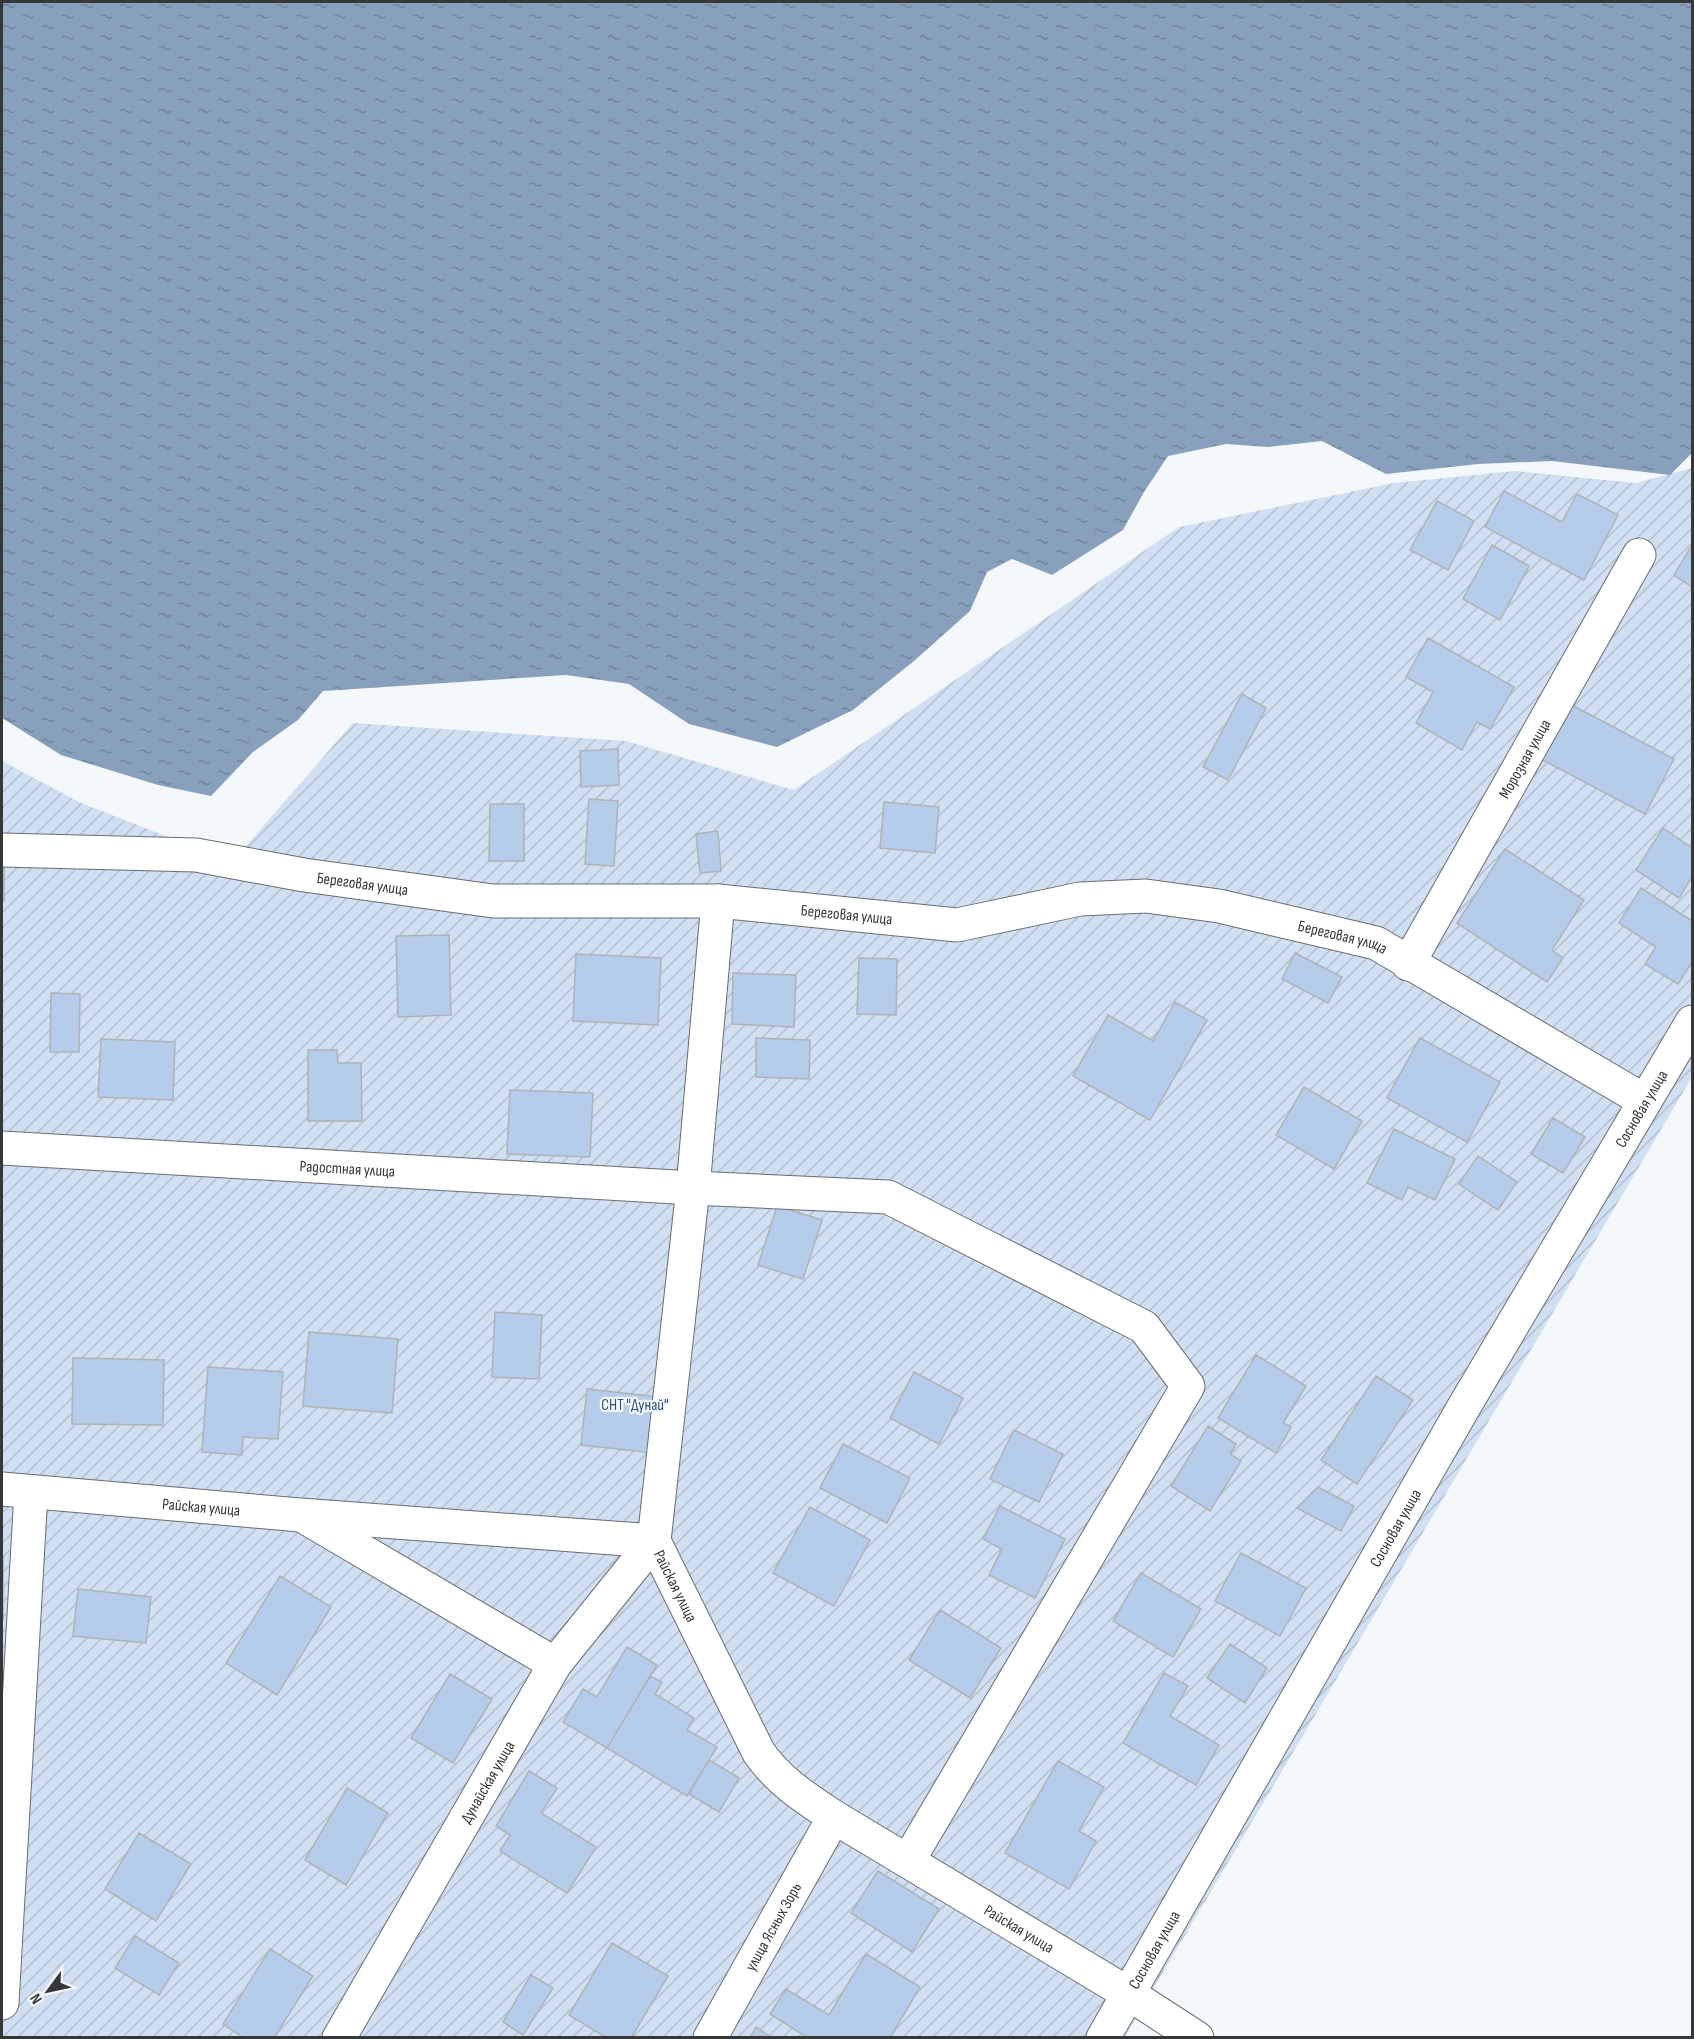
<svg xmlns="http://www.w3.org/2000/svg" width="1694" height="2039" font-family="'Sofia Sans Condensed',sans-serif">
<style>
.garden{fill:url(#garden-furrows)}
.water{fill:url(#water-ripples)}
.building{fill:#b5cdeb;stroke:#afb2b6;stroke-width:1.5}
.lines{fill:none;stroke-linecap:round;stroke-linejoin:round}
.street-casing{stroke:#6a6d70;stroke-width:35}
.street{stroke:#fff;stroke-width:33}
.labels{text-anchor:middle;stroke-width:4.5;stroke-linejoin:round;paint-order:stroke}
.street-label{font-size:16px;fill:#363738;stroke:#f5f8fb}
.park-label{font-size:16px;fill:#2f517a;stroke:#f5f8fb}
</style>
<defs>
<pattern id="garden-furrows" width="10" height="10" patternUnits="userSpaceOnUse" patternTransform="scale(1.5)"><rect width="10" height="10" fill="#d0dff1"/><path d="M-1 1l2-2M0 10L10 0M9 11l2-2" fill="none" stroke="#b3c0cf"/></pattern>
<pattern id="water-ripples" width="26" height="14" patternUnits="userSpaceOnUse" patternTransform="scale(1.5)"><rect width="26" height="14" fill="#88a0bc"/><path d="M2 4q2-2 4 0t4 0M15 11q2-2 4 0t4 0" fill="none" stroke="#70839a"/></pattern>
</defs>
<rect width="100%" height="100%" fill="#f5f8fb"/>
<path class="garden" d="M1692 468V1077L1125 2037H2V761L81 803 232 862 353 723 626 741 794 790 1179 527 1394 483 1515 471 1636 483Z"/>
<path class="water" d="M2 2H1692V453L1670 475 1552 461 1478 464 1386 474 1322 441 1268 447 1226 444 1168 456 1144 492 1123 530 1052 575 1012 559 987 572 970 611 914 661 853 710 777 747 689 724 629 684 566 675 323 691 298 720 253 752 211 796 158 785 61 755 2 718Z"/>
<path class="building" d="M1504 491 1562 522 1577 494 1618 515 1584 580 1485 527Z
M1437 501 1474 521 1448 570 1410 550Z
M1492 545 1529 566 1500 620 1463 599Z
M1692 545V587L1674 575Z
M1428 638 1514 687 1490 729 1477 722 1462 750 1416 723 1433 692 1406 677Z
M1242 694 1266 708 1228 780 1203 767Z
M1568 703 1674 759 1645 814 1539 758Z
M618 749 619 785 581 787 580 751Z
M589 799 618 801 614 866 585 864Z
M884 802 939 807 935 853 880 848Z
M490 804H524V861H489Z
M1663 828 1692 848V877L1679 898 1636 870Z
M718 831 721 871 700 873 696 834Z
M1505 849 1584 900 1552 950 1563 958 1547 982 1457 923Z
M2 863H4V901H2Z
M1641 888 1692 921V962L1678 984 1645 964 1656 947 1619 923Z
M449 935 451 1015 398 1017 396 936Z
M1295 953 1342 977 1328 1003 1282 979Z
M576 954 661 958 658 1025 573 1021Z
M859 958 897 959 896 1015 857 1014Z
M733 973 796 975 794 1027 732 1024Z
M51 993 80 994 79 1052H50Z
M1175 1002 1207 1020 1150 1120 1073 1076 1108 1015 1153 1041Z
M756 1038 810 1040 809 1079 756 1077Z
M1420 1038 1500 1082 1467 1142 1387 1098Z
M101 1039 175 1042 173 1100 98 1097Z
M308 1050H337L338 1063H361L362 1121H308Z
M1304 1087 1362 1121 1334 1169 1276 1135Z
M510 1090 593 1093 590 1157 507 1154Z
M1553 1118 1585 1137 1563 1173 1531 1154Z
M1394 1129 1455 1159 1435 1200 1408 1187 1402 1200 1367 1183Z
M1478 1156 1517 1182 1498 1210 1459 1184Z
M777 1206 822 1220 803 1279 758 1265Z
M495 1312 542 1315 539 1379 492 1377Z
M309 1332 398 1339 392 1413 303 1406Z
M1256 1355 1306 1386 1283 1423 1291 1427 1276 1453 1218 1418Z
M73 1358 164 1360 163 1425 72 1424Z
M208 1367 283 1372 278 1439 243 1437 242 1455 202 1452Z
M914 1372 963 1398 939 1444 890 1418Z
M1376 1376 1413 1400 1357 1484 1321 1460Z
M587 1389 660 1397 654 1453 581 1445Z
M1208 1426 1236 1444 1230 1454 1241 1461 1210 1511 1171 1486Z
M1014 1430 1063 1454 1039 1502 990 1479Z
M843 1444 910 1478 887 1523 820 1488Z
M1318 1487 1354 1506 1341 1531 1297 1508Z
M1000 1506 1065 1539 1035 1598 989 1575 1002 1549 983 1539Z
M810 1507 870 1540 834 1606 773 1573Z
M1241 1553 1306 1588 1280 1636 1215 1601Z
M2 1556H3V1619H2Z
M1141 1573 1201 1609 1173 1657 1113 1621Z
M280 1576 331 1607 277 1695 226 1663Z
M78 1589 151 1597 146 1643 73 1636Z
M940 1610 1001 1648 970 1698 909 1660Z
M1230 1644 1267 1668 1245 1703 1207 1678Z
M627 1647 657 1665 607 1748 563 1722 583 1689 597 1697Z
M1164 1673 1188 1686 1170 1716 1219 1745 1196 1785 1123 1743Z
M450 1674 492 1699 453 1763 411 1738Z
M650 1676 662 1682 655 1694 694 1718 687 1730 717 1747 687 1796 607 1748Z
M709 1760 739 1778 719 1812 689 1794Z
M1058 1761 1104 1787 1079 1831 1096 1841 1069 1889 1005 1853Z
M529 1771 557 1788 541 1813 596 1847 567 1893 500 1851 510 1835 496 1826Z
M347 1788 388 1813 346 1885 305 1860Z
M139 1833 191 1864 156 1921 105 1889Z
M878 1871 939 1909 912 1952 851 1913Z
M135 1936 179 1963 159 1995 115 1968Z
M612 1943 668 1976 631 2038H607L569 2015Z
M270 1949 313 1976 274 2038H244L223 2024Z
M866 1954 920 1987 890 2038H808L770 2014 786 1989 829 2015Z
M531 1975 553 1988 523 2035 503 2022Z
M756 2027 772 2038H750Z"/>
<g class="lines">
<g class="street-casing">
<g id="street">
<path id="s1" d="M2 850 196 855 304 875 493 901H718L957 925 1080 899 1146 896 1219 906 1376 943 1645 1101"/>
<path id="s2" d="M1408 964 1639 555"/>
<path id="s3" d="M2 1148 693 1188 888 1197 1144 1327 1188 1386 908 1861"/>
<path id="s4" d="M2 1489 300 1515 654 1541 759 1753C781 1783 804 1797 834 1817L1129 1994 1197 2038"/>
<path d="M308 1519 555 1664"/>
<path d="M2 2003 31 1492"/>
<path id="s5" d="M339 2038 555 1664 654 1541 693 1188 718 901"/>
<path id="s6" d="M710 2038 834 1817"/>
<path id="s7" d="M1103 2038 1465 1405 1692 1022"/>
</g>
</g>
<use href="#street" class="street"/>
</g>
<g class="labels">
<g class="street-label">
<text dy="6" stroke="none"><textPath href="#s2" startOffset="236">Морозная улица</textPath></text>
<text dy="6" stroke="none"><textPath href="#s1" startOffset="363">Береговая улица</textPath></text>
<text dy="6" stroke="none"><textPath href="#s1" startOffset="849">Береговая улица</textPath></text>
<text dy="6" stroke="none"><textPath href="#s1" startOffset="1353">Береговая улица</textPath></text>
<text dy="6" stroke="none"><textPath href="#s7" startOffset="1074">Сосновая улица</textPath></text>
<text dy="6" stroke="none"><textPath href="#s3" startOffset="346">Радостная улица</textPath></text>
<text dy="6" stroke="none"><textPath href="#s4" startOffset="200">Райская улица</textPath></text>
<text dy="6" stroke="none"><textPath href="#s7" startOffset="588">Сосновая улица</textPath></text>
<text dy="6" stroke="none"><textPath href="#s4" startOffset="704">Райская улица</textPath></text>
<text dy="6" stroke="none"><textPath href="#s5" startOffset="296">Дунайская улица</textPath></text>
<text dy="6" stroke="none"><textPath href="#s6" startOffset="128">улица Ясных Зорь</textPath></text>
<text dy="6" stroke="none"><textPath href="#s4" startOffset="1206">Райская улица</textPath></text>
<text dy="6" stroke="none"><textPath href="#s7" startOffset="102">Сосновая улица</textPath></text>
</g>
<g class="park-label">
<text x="635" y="1410">СНТ "Дунай"</text>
</g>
</g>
<rect width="1694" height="2039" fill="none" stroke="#363738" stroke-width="6"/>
<g transform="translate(48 1991) rotate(237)" stroke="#f5f8fb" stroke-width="4.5" paint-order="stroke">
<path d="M0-4.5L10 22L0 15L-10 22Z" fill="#363738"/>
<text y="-9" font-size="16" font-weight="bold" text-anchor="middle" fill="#363738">N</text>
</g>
</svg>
